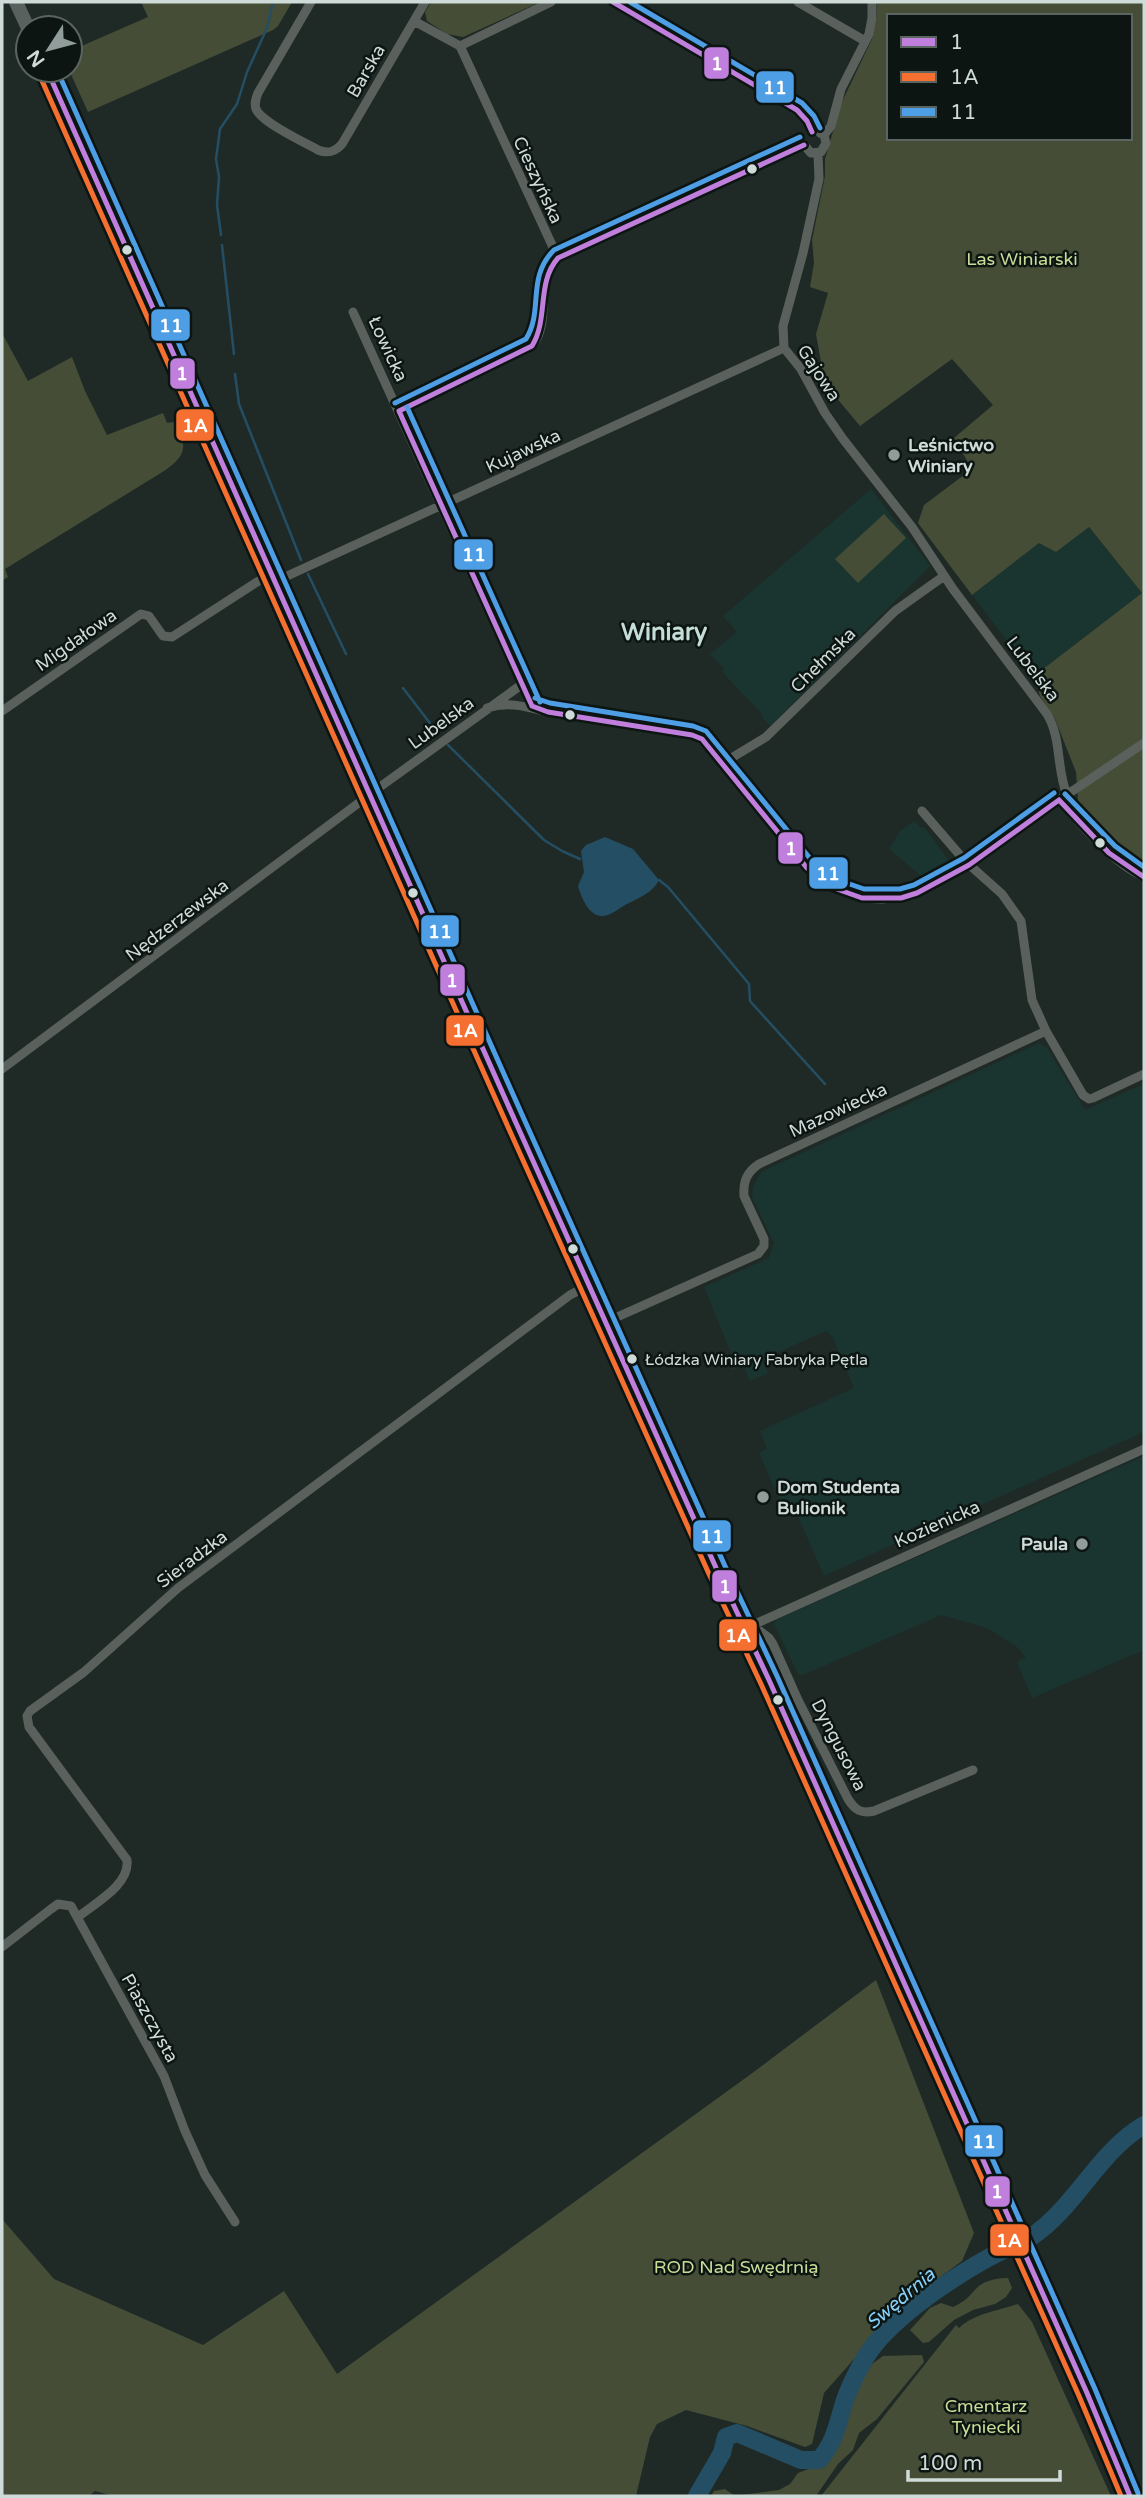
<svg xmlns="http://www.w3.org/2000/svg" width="1146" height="2498" font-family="'Varela Round',sans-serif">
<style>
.built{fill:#1a352f}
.green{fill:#454d37;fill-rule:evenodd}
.water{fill:#244e63}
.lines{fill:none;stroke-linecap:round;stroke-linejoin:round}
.stream{stroke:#244e63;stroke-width:2.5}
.river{stroke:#244e63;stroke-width:18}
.street{stroke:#5a615d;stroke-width:9}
.primary{stroke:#58615d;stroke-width:14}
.bus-1-casing{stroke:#0c1512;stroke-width:10}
.bus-2-casing{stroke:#0c1512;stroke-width:10}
.bus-3-casing{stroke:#0c1512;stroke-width:10}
.bus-1{stroke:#c07fdc;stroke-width:5}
.bus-2{stroke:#f46f30;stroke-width:5}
.bus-3{stroke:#4d9ee5;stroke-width:5}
.bus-dot{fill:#cfdbd8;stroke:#0c1512;stroke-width:2.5}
.poi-dot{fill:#919d9a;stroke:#0c1512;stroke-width:2.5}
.labels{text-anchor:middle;stroke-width:5;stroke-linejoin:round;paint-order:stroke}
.bus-label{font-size:16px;fill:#cfdbd8;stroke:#0c1512;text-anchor:start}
.street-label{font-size:18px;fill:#cfdbd8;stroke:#0c1512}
.park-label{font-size:18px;fill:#c9dd98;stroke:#0c1512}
.poi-label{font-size:18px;font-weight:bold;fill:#cfdbd8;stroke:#0c1512;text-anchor:start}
.water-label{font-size:19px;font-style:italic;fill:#87d1fa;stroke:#0c1512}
.district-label{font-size:24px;font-weight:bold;fill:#c4ddd6;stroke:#0c1512}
.line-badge{stroke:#0c1512;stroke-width:2.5}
.badge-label{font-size:19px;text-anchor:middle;font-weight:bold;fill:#fff}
</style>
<rect width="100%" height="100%" fill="#1f2a27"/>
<path class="built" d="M871 489 930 566 770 726 761 716 762 714 722 672 725 669 710 654 737 632 723 616Z
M1077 513 1142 593 1034 676 972 595Z
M914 821 922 828 924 827 953 866 926 880 889 849 900 831Z
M1039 1043 1047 1048 1085 1110 1144 1084V1432L934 1526 926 1522 909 1529 907 1538 824 1576 794 1507 790 1504 783 1507 759 1453 767 1449 760 1431 854 1388 832 1336 826 1331 772 1355 763 1361 768 1373 750 1381 743 1365 732 1370 727 1358 732 1355 704 1287 769 1258 774 1243 752 1197 753 1187 761 1172Z
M1144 1456V1650L1032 1698 1017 1662 1026 1657 1016 1646 987 1628 941 1615 803 1675 798 1674 774 1624 776 1620Z"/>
<path class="green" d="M141 2H292L278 26 273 30 88 112 69 70 70 51 148 17Z
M431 2H540L463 37 447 34 427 21 425 12Z
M877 2H1144V871L1133 866 1110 846 1079 813 1076 772 1055 719 1040 696 1034 676 1142 593 1089 527 1056 552 1039 543 972 595 918 523 924 505 972 469 954 438 993 405 952 359 860 426 825 384 816 334 828 293 810 287 814 263 812 240 825 176V159L841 104 872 39 877 16ZM889 16H1130V138H889Z
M2 333 28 381 72 357 85 391 107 435 163 413 167 423 174 422C188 446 187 455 164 471L5 569 8 577 2 581Z
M884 514 906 538 858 583 835 559Z
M876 1980 974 2233 962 2261 901 2306 824 2393 812 2444 805 2447 747 2426 686 2410 657 2424 650 2437 636 2496H113L95 2491 89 2496H2V2219L54 2279 203 2345 284 2291 337 2374 751 2074Z
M1008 2278 1012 2288 1006 2297 995 2304 973 2310 954 2320 929 2342 923 2343 910 2330 930 2308 941 2303 953 2307C979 2296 970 2279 1008 2278Z
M1018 2304 1032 2322 1111 2496H821L956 2325 959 2328C973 2314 1000 2310 1018 2304Z
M922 2355 924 2362 877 2419 859 2433 853 2450 838 2464 816 2496H711L714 2491 725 2489 735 2496 779 2490 790 2484 798 2473 819 2465 829 2458 837 2447 852 2400 860 2382 872 2364 883 2356Z"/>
<path class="water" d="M605 837 633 849 659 880C653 892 641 897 629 903 622 906 617 911 610 914 592 923 582 900 578 886L584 872 581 851 586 845Z"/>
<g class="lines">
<path class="stream" d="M221 235 217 205 219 177 216 159 220 129 237 104 247 72 267 28 273 2
M222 245 234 354
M235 374 239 404 301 560
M308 574 346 654
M403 688 436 731
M448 745 544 840 562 851 580 859
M659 880 668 887 749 984 750 1001 825 1084"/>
<path class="river" d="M697 2496 722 2453 726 2437 737 2433 801 2460H819C836 2442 838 2420 846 2397 854 2377 866 2353 881 2337 909 2307 952 2278 988 2258 1002 2250 1018 2245 1031 2237 1076 2207 1098 2152 1144 2125"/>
<path class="street" d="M311 2 258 93C256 98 254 103 256 109 262 123 304 142 318 150 328 154 335 152 342 144L425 2
M613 2 797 110 807 121 812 132
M798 2 865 41
M414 21 460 46
M460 46 558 258
M460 46 551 2
M824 135 831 126 841 89 869 34 872 18V2
M804 145 811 153 821 152 826 143 824 135 820 133
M818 154 819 179 803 253 783 326 784 348 801 369 825 413 843 439 912 527 953 589 1047 714C1062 739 1056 768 1067 795
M353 312 532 706
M399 411 532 346C553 321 533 279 558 258L804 145
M274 582 784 348
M487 708C509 701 527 707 548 712L697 736 712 748 807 868 842 891 862 898 882 899 912 895 969 865 1059 800 1144 743
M2 711 141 614 149 616 163 636 172 637 271 573
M723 763 766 737 895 611 944 576
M1059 800C1084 827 1110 861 1144 877
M922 811 965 861 1002 894 1021 921 1032 1000 1046 1031 1083 1095 1089 1099 1093 1098 1144 1074
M2 1069 384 784 521 685
M606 1322 758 1254 764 1246V1239L744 1196C743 1181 747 1172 759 1164L1046 1031
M752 1625 769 1638 773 1644 798 1700 848 1799C855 1810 861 1814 874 1811L973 1770
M744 1629 1144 1449
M78 1917C95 1903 130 1885 127 1860L29 1727 27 1716 30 1711 84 1672 178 1588 570 1295 589 1285
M2 1947 51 1909 58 1904 71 1906 164 2076 185 2131 205 2175 235 2222"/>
<path class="primary" d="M16 2 28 28
M47 70 516 1123 717 1570 769 1680 1087 2393 1130 2496"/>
<g class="bus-1-casing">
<path id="bus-1" d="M613 2 797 110 807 121 812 132
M47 70 516 1123 717 1570 769 1680 1087 2393 1130 2496
M399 411 532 346C549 318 536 283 558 258L804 145
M399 411 532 706
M532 706 548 712 692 735 702 739 807 868 834 888 862 898H901L917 893 969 865 1059 800
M1059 800 1109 853 1144 877"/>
</g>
<g class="bus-2-casing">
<path id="bus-2" d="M39 74 508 1127 709 1574 761 1684 1079 2396 1121 2496"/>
</g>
<g class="bus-3-casing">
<path id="bus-3" d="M630 2 802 103 814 116 820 128
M57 70 524 1119 725 1566 777 1676 1095 2389 1138 2493
M395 403 526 339C544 310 526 278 554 250L800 137
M407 407 540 702
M535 698 550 703 693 726 706 731 813 862 838 880 864 889H900L914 885 964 858 1054 793
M1065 794 1115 846 1144 867"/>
</g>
<use href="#bus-1" class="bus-1"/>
<use href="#bus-2" class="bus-2"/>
<use href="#bus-3" class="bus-3"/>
</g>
<g class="bus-dot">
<circle cx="752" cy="169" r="6"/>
<circle cx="127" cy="250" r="6"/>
<circle cx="570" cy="715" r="6"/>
<circle cx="1100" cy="843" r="6"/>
<circle cx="413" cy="893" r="6"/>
<circle cx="573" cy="1249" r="6"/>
<circle cx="632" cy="1359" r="6"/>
<circle cx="778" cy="1700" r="6"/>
</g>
<g class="poi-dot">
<circle cx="894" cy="455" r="7"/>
<circle cx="763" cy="1497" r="7"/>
<circle cx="1082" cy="1544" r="7"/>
</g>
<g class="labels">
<g class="bus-label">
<text x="645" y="1365">Łódzka Winiary Fabryka Pętla</text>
</g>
<g class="street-label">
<text transform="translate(366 71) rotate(-60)" y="6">Barska</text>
<text transform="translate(538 180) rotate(65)" y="6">Cieszyńska</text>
<text transform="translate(388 349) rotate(65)" y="6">Łowicka</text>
<text transform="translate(819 373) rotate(57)" y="6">Gajowa</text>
<text transform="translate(523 451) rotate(-25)" y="6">Kujawska</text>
<text transform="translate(76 640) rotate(-35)" y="6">Migdałowa</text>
<text transform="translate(823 660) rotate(-45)" y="6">Chełmska</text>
<text transform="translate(1033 669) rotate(53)" y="6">Lubelska</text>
<text transform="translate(441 723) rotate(-36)" y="6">Lubelska</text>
<text transform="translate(177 920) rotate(-37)" y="6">Nędzerzewska</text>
<text transform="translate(838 1110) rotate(-25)" y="6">Mazowiecka</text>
<text transform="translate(937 1524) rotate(-24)" y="6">Kozienicka</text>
<text transform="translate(192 1559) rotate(-37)" y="6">Sieradzka</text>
<text transform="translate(839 1745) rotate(63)" y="6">Dyngusowa</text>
<text transform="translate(150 2018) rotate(61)" y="6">Piaszczysta</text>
</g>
<g class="park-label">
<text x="1022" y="265">Las Winiarski</text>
<text x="736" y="2273">ROD Nad Swędrnią</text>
<text x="986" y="2412">Cmentarz<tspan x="986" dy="21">Tyniecki</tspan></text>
</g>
<g class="poi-label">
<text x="908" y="451">Leśnictwo<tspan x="908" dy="21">Winiary</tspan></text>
<text x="777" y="1493">Dom Studenta<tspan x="777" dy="21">Bulionik</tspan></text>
<text x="1068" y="1550" text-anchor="end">Paula</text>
</g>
<g class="water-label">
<text transform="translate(900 2298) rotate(-40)" y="7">Swędrnia</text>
</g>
<g class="district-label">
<text x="664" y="640">Winiary</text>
</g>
</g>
<g class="line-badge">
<rect x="703" y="46" width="27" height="34" rx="7" fill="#c07fdc"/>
<rect x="755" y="70" width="40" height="34" rx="7" fill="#4d9ee5"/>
<rect x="150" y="308" width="41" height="34" rx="7" fill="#4d9ee5"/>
<rect x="169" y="357" width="27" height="33" rx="7" fill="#c07fdc"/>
<rect x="175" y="408" width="40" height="34" rx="7" fill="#f46f30"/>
<rect x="453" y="538" width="41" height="33" rx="7" fill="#4d9ee5"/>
<rect x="777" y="831" width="27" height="34" rx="7" fill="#c07fdc"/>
<rect x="808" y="856" width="41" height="34" rx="7" fill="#4d9ee5"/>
<rect x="420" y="914" width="40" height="34" rx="7" fill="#4d9ee5"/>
<rect x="439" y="963" width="27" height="34" rx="7" fill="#c07fdc"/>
<rect x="445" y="1014" width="40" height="33" rx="7" fill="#f46f30"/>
<rect x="692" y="1519" width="40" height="34" rx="7" fill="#4d9ee5"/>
<rect x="711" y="1569" width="27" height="34" rx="7" fill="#c07fdc"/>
<rect x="718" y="1618" width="40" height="34" rx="7" fill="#f46f30"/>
<rect x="964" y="2124" width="40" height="34" rx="7" fill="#4d9ee5"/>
<rect x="984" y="2175" width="27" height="33" rx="7" fill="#c07fdc"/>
<rect x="989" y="2223" width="41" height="34" rx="7" fill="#f46f30"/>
</g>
<g class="badge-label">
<text x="717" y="70">1</text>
<text x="775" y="94">11</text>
<text x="171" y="332">11</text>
<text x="182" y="380">1</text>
<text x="195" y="432">1A</text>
<text x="474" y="561">11</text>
<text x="791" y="855">1</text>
<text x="828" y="880">11</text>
<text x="440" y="938">11</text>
<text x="452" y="987">1</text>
<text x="465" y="1037">1A</text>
<text x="712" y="1543">11</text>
<text x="725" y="1593">1</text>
<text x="738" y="1642">1A</text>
<text x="984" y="2148">11</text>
<text x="997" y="2198">1</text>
<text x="1009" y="2247">1A</text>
</g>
<rect width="1146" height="2498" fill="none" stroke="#cfdbd8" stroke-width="7"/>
<rect x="887" y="14" width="245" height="126" fill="#0c1512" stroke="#5a6461" stroke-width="2"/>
<rect x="901" y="37" width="35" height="10" fill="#c07fdc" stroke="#5a6461" stroke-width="2"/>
<text x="950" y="49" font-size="21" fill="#cfdbd8">1</text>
<rect x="901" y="72" width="35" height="10" fill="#f46f30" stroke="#5a6461" stroke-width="2"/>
<text x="950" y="84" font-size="21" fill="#cfdbd8">1A</text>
<rect x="901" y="107" width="35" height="10" fill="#4d9ee5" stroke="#5a6461" stroke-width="2"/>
<text x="950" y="119" font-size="21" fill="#cfdbd8">11</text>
<g transform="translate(49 49) rotate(234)"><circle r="33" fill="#0c1512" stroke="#5a6461" stroke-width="2"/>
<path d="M0-5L12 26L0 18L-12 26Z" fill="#919d9a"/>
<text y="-10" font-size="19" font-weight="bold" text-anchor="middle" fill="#cfdbd8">N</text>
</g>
<path d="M908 2470v10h152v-10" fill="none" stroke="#cfdbd8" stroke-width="3.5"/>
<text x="918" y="2470" font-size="21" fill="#cfdbd8" stroke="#0c1512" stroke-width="5" paint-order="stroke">100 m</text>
</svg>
